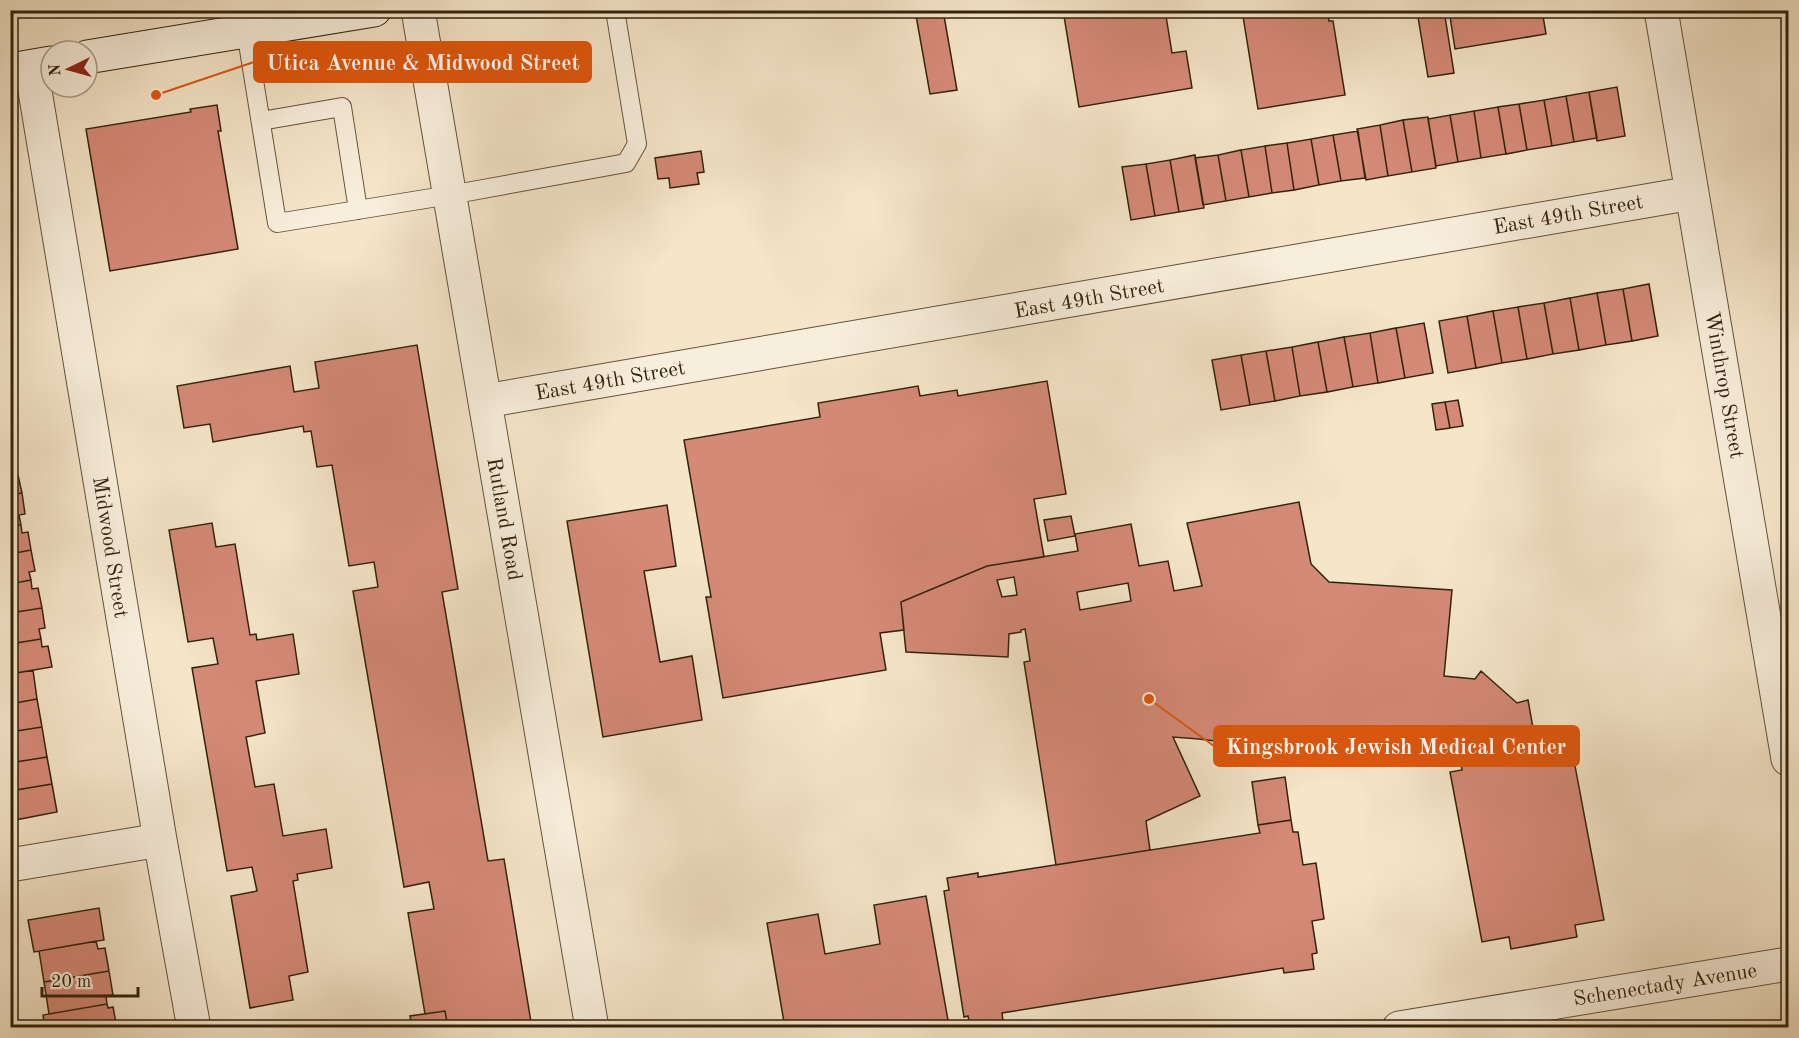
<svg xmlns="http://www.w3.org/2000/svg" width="1799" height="1038" font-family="'Old Standard TT',serif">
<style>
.building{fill:#d58977;stroke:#32220c;stroke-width:1.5;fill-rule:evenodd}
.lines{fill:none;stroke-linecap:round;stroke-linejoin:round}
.service-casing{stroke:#63533b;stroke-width:20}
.minor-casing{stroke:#63533b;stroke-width:35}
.secondary-casing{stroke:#32220c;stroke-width:35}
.service{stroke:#f8eedc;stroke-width:18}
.minor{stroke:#f8eedc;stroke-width:33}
.secondary{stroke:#f8eedc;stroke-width:33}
.labels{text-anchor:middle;stroke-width:5;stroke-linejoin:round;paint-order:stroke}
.street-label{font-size:21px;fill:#32220c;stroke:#f8eedc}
.leader{fill:none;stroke:#df560c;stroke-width:2}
.callout-dot{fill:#df560c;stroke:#f8eedc;stroke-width:2}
.callout{fill:#df560c;stroke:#df560c;stroke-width:2}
.callout-label{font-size:22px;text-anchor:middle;font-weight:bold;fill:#fff}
</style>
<rect width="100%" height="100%" fill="#f5e5c9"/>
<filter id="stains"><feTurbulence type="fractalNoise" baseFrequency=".00333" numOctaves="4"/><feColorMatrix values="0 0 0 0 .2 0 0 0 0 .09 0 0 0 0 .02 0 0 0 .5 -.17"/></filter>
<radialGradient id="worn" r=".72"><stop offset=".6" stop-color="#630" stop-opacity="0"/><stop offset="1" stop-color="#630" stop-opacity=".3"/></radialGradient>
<path class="building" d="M915 10H943L957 90 930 94Z
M1063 10H1165L1172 53 1186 51 1192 88 1079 107Z
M1242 10H1327L1329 21H1333L1345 95 1258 109Z
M1444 10 1454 73 1428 77 1417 11Z
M1449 10H1542L1546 34 1455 49Z
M1617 87 1625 136 1597 141 1589 92Z
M1589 92 1597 138 1574 142 1566 96Z
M1566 96 1574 142 1552 146 1544 100Z
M1544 100 1552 146 1527 150 1519 104Z
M1519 104 1527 150 1506 154 1498 107Z
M217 105 221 131H218L238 249 110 271 86 129 191 112 190 109Z
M1498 107 1506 154 1481 158 1474 111Z
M1474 111 1481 158 1458 162 1450 115Z
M1450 115 1458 162 1436 166 1428 119Z
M1428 117 1436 168 1412 172 1403 120Z
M1403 120 1412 172 1388 176 1380 125Z
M1380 125 1388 176 1366 180 1357 129Z
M1358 131 1365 178 1341 181 1333 135Z
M1333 135 1341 181 1319 185 1311 139Z
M1311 139 1319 185 1294 190 1287 143Z
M1287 143 1294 190 1272 193 1265 146Z
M1265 146 1272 193 1249 197 1241 150Z
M1241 150 1249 197 1226 201 1218 155Z
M701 151 704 172 697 173 699 184 670 188 669 178 658 179 655 158Z
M1195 155 1204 208 1179 212 1170 160Z
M1218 155 1226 201 1203 205 1195 158Z
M1170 160 1179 212 1155 216 1146 164Z
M1146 164 1155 216 1131 220 1122 167Z
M1649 284 1658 336 1632 341 1623 289Z
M1623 289 1632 341 1606 345 1597 293Z
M1597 293 1606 345 1579 350 1570 298Z
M1570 298 1579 350 1553 354 1544 303Z
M1544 303 1553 354 1527 359 1518 307Z
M1518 307 1527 359 1502 363 1493 311Z
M1493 311 1502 363 1476 368 1467 316Z
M1467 316 1476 368 1448 373 1439 321Z
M1424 323 1433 373 1405 378 1396 328Z
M1396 328 1405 378 1378 383 1370 333Z
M1370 333 1378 383 1353 387 1344 337Z
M1344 337 1353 387 1327 392 1318 342Z
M1318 342 1327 392 1300 396 1292 347Z
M417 345 458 589 442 592 488 861 504 859 532 1028H448L445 1011 425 1014 408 913 434 909 429 882 404 887 353 591 378 587 374 562 349 566 332 465 317 467 311 431 304 432 303 426 213 442 210 424 184 428 177 386 290 366 294 392 319 388 315 362Z
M1292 347 1300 396 1275 401 1266 351Z
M1266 351 1275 401 1250 405 1241 355Z
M1241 355 1250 405 1221 410 1212 360Z
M1047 381 1066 494 1034 499 1044 557 987 566 901 602 904 630 880 633 886 670 723 698 706 597H711L684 440 820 417 818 403 918 386 920 396 957 390 958 396Z
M1458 400 1463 426 1450 428 1445 402Z
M1445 402 1450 428 1436 430 1432 404Z
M10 466 13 475H18L22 493 10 495Z
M22 493 25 514 19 515 21 525 10 526V495Z
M1299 502 1311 564 1329 582 1452 590 1444 676 1475 679 1481 671 1517 703 1528 700 1538 756 1572 750 1604 920 1575 925 1577 937 1511 949 1509 937 1482 942 1450 772 1462 770 1458 747 1441 731 1420 728 1417 754 1255 734 1254 746 1199 739 1173 737 1200 796 1146 821 1150 850 1056 865 1024 662 1030 661 1025 629 1021 630V632L1009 634 1008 657 906 652 901 602 987 566 1078 551 1075 534 1131 524 1139 566 1168 561 1174 591 1202 586 1187 523ZM1014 577 1017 595 1002 597 997 580ZM1128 583 1131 601 1080 610 1077 592Z
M667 505 676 566 644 571 660 662 692 656 702 720 603 737 567 521Z
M1071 516 1075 536 1048 541 1044 520Z
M212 523 216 547 235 544 250 635 256 634 257 640 293 634 299 674 256 681 265 733 246 737 255 787 274 784 283 836 326 829 332 868 297 874 298 880 293 881 308 972 289 976 293 1000 250 1008 231 896 257 891 252 867 227 871 192 668 218 664 213 638 188 642 169 530Z
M21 525 22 533 28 532 31 550 10 554V526Z
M31 550 35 571 29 572 31 580 10 584V554Z
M31 580 32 589 38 588 42 608 10 613V584Z
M42 608 45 628 39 629 41 639 10 644V613Z
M41 639 42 647 48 646 52 667 10 674V644Z
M33 670 37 699 10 704V674Z
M37 699 42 727 10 732V704Z
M42 727 47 757 10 763V732Z
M47 757 52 784 10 791V763Z
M1285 777 1291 820 1258 825 1252 782Z
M52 784 57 812 10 821V791Z
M1291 820 1293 832H1298L1303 865 1316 863 1324 919 1312 921 1317 953 1312 954 1314 969 1284 973 1283 968 1002 1013 1003 1021 970 1026 968 1016 964 1017 944 891 949 890 947 878 978 873V877L1260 833 1258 825Z
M926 896 949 1026 785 1028 767 923 818 914 825 954 880 944 874 905Z
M99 908 104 940 34 952 28 920Z
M12 927 16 955 10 956V928Z
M96 941 98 949 105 948 109 971 44 982 39 951Z
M109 971 113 995 106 996 107 1004 49 1014 44 982Z
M107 1004 108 1008 113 1007 117 1028H45L43 1015Z
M445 1011 448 1028H412L410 1016Z"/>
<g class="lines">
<g class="service-casing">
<path id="service" d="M246 31 277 223 450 195 626 163 637 144 615 10
M261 121 342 107 358 210"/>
</g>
<g class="minor-casing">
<path id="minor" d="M418 10 592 1028
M1661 10 1788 759
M31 67 160 840 194 1028
M485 401 1692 193
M10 865 160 840
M1399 1028 1788 964"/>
</g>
<g class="secondary-casing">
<path id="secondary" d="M87 57 374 10
M10 70 51 63"/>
</g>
<use href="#service" class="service"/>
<use href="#minor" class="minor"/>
<use href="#secondary" class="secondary"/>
</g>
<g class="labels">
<g class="street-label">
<text transform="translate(1568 214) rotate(-10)" y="7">East 49th Street</text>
<text transform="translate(1089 298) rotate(-10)" y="7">East 49th Street</text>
<text transform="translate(610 380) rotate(-10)" y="7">East 49th Street</text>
<text transform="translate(1725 385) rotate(80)" y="7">Winthrop Street</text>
<text transform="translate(505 519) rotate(80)" y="7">Rutland Road</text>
<text transform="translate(111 547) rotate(81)" y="7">Midwood Street</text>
<text transform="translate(1665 984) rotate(-9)" y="7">Schenectady Avenue</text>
</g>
</g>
<path class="leader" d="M156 95L254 62M1149 699L1214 746"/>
<g class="callout-dot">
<circle cx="156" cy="95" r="6"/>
<circle cx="1149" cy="699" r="6"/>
</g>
<g class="callout">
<rect x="254" y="42" width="337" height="40" rx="6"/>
<rect x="1214" y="726" width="365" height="40" rx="6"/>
</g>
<g class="callout-label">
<text x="423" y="70">Utica Avenue &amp; Midwood Street</text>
<text x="1396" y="754">Kingsbrook Jewish Medical Center</text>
</g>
<rect width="1799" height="1038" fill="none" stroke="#f5e5c9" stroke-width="36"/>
<rect x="12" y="12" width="1775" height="1014" fill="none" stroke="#32220c" stroke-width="3"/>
<rect x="18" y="18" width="1763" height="1002" fill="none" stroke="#32220c" stroke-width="1.5"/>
<g transform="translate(69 69) rotate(265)"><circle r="28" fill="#f8eedc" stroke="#a99c89" stroke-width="1.5"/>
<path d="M0-4.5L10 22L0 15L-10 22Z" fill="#8f2418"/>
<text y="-9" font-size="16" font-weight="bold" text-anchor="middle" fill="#32220c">N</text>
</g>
<path d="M42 987v9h96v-9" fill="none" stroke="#32220c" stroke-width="3"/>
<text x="51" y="987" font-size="18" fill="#32220c" stroke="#f8eedc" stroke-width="4.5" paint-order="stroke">20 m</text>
<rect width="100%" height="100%" filter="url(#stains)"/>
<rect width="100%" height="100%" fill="url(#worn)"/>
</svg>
